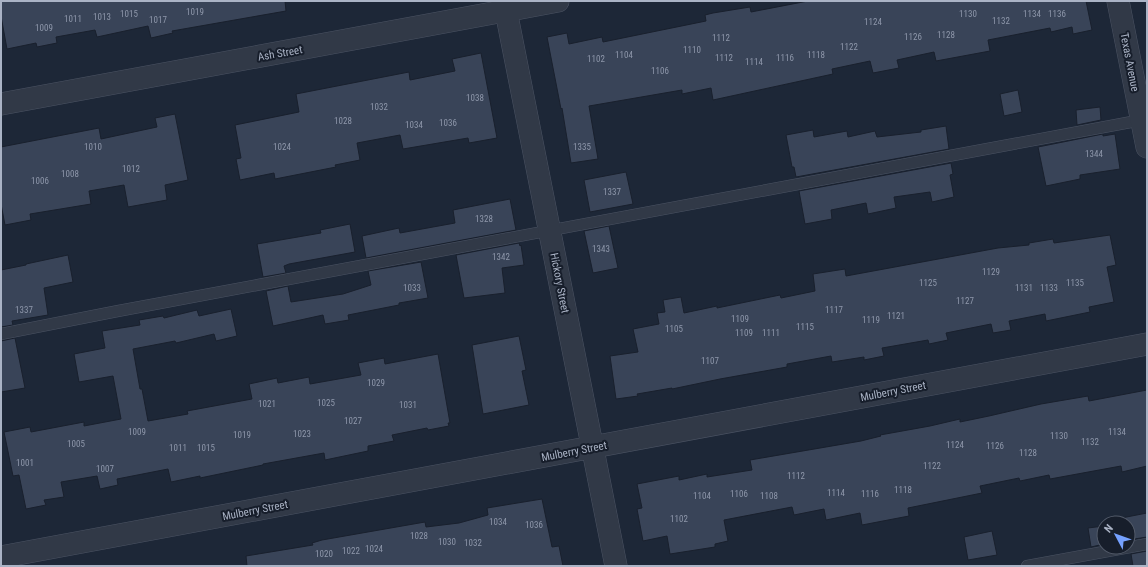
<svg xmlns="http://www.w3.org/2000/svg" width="1148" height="567" font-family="'Roboto Condensed',sans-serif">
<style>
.building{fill:#394458;stroke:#19202d}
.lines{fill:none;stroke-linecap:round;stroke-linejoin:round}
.lane-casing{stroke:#4b5363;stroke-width:12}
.street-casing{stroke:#4b5363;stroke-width:23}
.lane{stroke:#313947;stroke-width:11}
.street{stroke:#313947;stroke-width:22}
.labels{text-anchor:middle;stroke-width:4;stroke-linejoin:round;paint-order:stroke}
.number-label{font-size:9px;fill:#8e97aa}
.street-label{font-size:11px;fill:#aab3c5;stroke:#171e2b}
</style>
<rect width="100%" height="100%" fill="#1d2737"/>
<path class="building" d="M1 1H285L286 11 172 31 173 33 151 38 148 26 97 37 95 30 56 37 57 43 37 47 36 43 7 49 1 16Z
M808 1H1086L1092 30 1073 34 1072 27 1051 32 1050 28 988 40 990 51 936 61 934 52 897 60 899 68 873 73 870 61 832 69 833 74 713 100 711 88 682 94V90L589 106 598 159 571 163 562 108 561 109 547 37 567 33 569 44 602 37 603 42 706 21 705 15 713 13 750 7 751 12Z
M481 53 497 138 469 143 468 138 403 149 400 135 357 143 360 160 335 165 336 167 275 179 274 173 240 180 236 159 241 158 235 125 299 112 296 94 409 72 410 80 455 71 452 59Z
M1018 90 1022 112 1004 116 1000 94Z
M1100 107 1101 120 1077 125 1076 110Z
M175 114 188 180 165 185 167 200 128 207 124 185 89 191 91 204 30 214 31 220 5 225 1 204V147L99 128 101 139 157 127 155 118Z
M946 126 949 149 796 177 794 167H792L786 135 813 130 814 137 847 131 848 137 875 131 877 137 921 132V130Z
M1103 134V136L1115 134 1120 169 1080 175V179L1046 186 1038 147Z
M951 163 953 174 950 175 954 197 932 202 930 192 894 197 896 208 868 214 866 203 831 210 832 219 805 224 799 191Z
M626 172 633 204 590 212 584 180Z
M510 199 516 230 366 258 362 236 399 228 400 233 455 223 453 210Z
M350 224 355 252 289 264 284 266 286 273 263 277 257 244 321 233 320 230Z
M609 226 618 268 593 273 584 231Z
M1110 235 1116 265 1107 267 1114 302 1089 307 1090 312 1046 321 1045 314 1009 321 1011 330 993 333 991 324 946 333 948 340 929 344 928 340 882 348 884 356 864 360V357L832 362 831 356 787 364V367L720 379 672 389V388L637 394 638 396 616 399 610 356 638 352 633 329 659 324 657 313 665 312 663 300 681 297 684 313 717 306V308L780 295 781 298 815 291 813 274 845 269 846 276 998 248 1029 245V243L1053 239 1054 243Z
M519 243 520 246 521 245 524 265 502 268 505 293 464 298 456 255Z
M68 255 73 282 44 288 48 315 12 321 13 325 1 327V270L26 265V264Z
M421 262 428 298 399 303V305L348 315 349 320 325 324 323 315 273 326 266 291 288 286 291 302 343 294 371 285 368 271Z
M231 309 237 336 216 341 214 334 176 343 175 341 133 349 140 389H142L148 421 188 414 187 411 252 399 249 384 277 378 278 383 309 377 310 384 361 375 358 363 384 358 385 364 438 354 450 423H448L449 426 428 430 427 428 392 435 394 441 368 446V451L325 460 324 453 263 464V465L200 478V476L171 482 168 469 117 479 118 485 100 489 97 476 61 482 64 497 44 500 46 505 26 509 19 475 13 476 4 432 30 427 31 432 84 422V426L121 419 113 376 79 382 74 354 105 348 102 331 140 325 139 320 163 316 164 318 197 310 199 316Z
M519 336 526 370 522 371 529 405 483 414 472 345Z
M15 338 25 388 1 392V341Z
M1147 390V466L1122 472 1121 466 1050 479 1049 475 1020 481 1019 478 980 486 982 493 908 508 909 516 862 525 860 513 826 520 824 509 794 515 792 507 724 520 728 541 715 544V547L670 554 667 536 643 541 637 509 642 508 637 484 679 476V480L707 474V477L752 470 750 460 861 441 881 436 880 435 930 426 960 419V422L989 416 1041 404 1088 396 1089 401Z
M542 499 552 547 559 546 563 566H247L246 556 313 545 312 543 322 540 425 522 426 527 459 523 488 515 487 508Z
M1147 513V537L1128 540V523H1107L1106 521Z
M1104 526V544L1091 547 1088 528Z
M992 531 997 555 968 560 964 537Z
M1147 551V566H1133L1131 554Z"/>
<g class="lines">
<g class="lane-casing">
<path id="lane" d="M1 334 118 311 1142 120
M1027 566 1147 544"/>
</g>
<g class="street-casing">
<path id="street" d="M504 1 616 566
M1118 1 1147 147
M1 104 558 1
M1 557 1147 344"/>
</g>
<use href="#lane" class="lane"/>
<use href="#street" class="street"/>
</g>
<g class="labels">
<g class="number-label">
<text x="195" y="15">1019</text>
<text x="129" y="17">1015</text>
<text x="968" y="17">1130</text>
<text x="1032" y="17">1134</text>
<text x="1057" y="17">1136</text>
<text x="102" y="20">1013</text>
<text x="73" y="22">1011</text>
<text x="158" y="23">1017</text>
<text x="1001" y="24">1132</text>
<text x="873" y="25">1124</text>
<text x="44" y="31">1009</text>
<text x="946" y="38">1128</text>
<text x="913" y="40">1126</text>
<text x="721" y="41">1112</text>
<text x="849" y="50">1122</text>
<text x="692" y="53">1110</text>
<text x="624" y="58">1104</text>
<text x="816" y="58">1118</text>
<text x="724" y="61">1112</text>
<text x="785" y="61">1116</text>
<text x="596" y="62">1102</text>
<text x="754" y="65">1114</text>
<text x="660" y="74">1106</text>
<text x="475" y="101">1038</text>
<text x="379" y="110">1032</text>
<text x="343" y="124">1028</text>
<text x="448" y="126">1036</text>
<text x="414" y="128">1034</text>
<text x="93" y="150">1010</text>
<text x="282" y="150">1024</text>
<text x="582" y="150">1335</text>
<text x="1094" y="157">1344</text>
<text x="131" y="172">1012</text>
<text x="70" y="177">1008</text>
<text x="40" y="184">1006</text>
<text x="612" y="195">1337</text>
<text x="484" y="222">1328</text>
<text x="601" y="252">1343</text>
<text x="501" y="260">1342</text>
<text x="991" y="275">1129</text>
<text x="928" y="286">1125</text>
<text x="1075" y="286">1135</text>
<text x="412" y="291">1033</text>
<text x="1024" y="291">1131</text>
<text x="1049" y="291">1133</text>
<text x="965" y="304">1127</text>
<text x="24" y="313">1337</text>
<text x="834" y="313">1117</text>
<text x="896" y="319">1121</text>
<text x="740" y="322">1109</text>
<text x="871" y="323">1119</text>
<text x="805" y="330">1115</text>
<text x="674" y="332">1105</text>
<text x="744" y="336">1109</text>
<text x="771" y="336">1111</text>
<text x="710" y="364">1107</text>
<text x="376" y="386">1029</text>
<text x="326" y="406">1025</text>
<text x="267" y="407">1021</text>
<text x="408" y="408">1031</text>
<text x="353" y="424">1027</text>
<text x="137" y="435">1009</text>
<text x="1117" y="435">1134</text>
<text x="302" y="437">1023</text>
<text x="242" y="438">1019</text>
<text x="1059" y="439">1130</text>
<text x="1090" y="445">1132</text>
<text x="76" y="447">1005</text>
<text x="955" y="448">1124</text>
<text x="995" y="449">1126</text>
<text x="178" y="451">1011</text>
<text x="206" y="451">1015</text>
<text x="1028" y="456">1128</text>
<text x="25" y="466">1001</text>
<text x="932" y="469">1122</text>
<text x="105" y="472">1007</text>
<text x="796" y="479">1112</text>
<text x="903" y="493">1118</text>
<text x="836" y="496">1114</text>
<text x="739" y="497">1106</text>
<text x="870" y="497">1116</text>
<text x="702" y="499">1104</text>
<text x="769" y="499">1108</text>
<text x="679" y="522">1102</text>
<text x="498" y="525">1034</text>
<text x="534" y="528">1036</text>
<text x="419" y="539">1028</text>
<text x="447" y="545">1030</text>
<text x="473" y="546">1032</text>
<text x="374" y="552">1024</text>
<text x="351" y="554">1022</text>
<text x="324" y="557">1020</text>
</g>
<g class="street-label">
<text transform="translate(280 53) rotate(-10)" y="4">Ash Street</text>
<text transform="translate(1130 62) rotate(79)" y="4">Texas Avenue</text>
<text transform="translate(560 283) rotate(79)" y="4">Hickory Street</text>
<text transform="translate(893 391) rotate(-11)" y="4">Mulberry Street</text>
<text transform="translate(574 451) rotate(-11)" y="4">Mulberry Street</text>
<text transform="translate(255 510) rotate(-11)" y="4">Mulberry Street</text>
</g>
</g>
<rect width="1148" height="567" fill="none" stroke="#aab3c5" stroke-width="4"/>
<g transform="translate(1116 535) rotate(311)"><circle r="19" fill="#171e2b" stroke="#525a69"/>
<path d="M0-3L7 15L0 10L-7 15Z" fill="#75a1ff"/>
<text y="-6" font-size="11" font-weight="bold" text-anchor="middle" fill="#aab3c5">N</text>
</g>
</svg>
